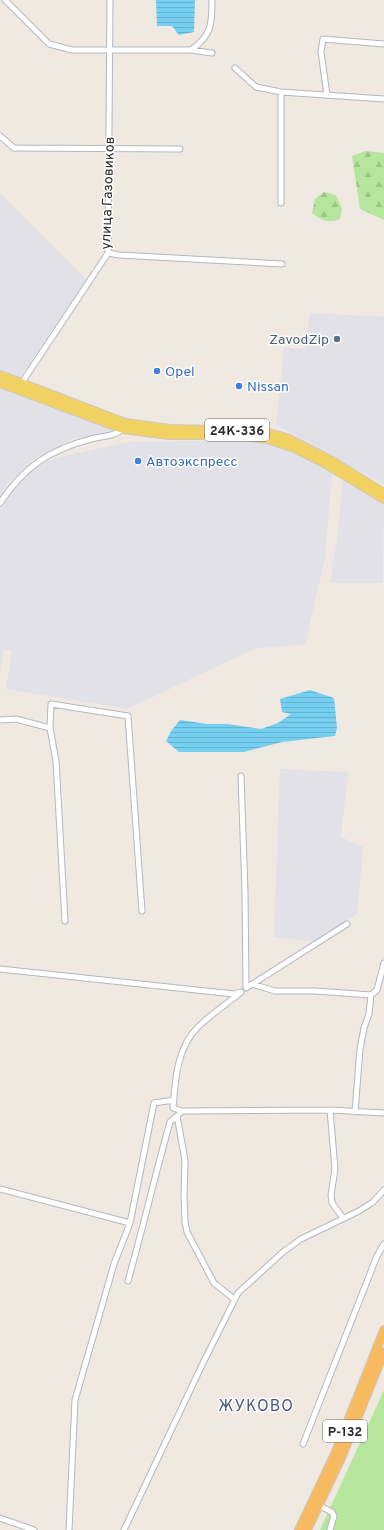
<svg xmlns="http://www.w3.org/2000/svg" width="384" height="1530" font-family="Overpass,sans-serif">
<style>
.industrial{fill:#e3e1e8}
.forest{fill:url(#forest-firs)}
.garden{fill:#b6e59e}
.water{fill:url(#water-rules)}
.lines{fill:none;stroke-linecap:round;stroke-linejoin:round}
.minor-casing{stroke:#b4b7c1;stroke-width:7}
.primary-casing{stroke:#c9c9c9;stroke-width:10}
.trunk-casing{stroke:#c9c9c9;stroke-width:10}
.minor{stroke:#fff;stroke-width:5}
.primary{stroke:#f2d163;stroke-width:8}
.trunk{stroke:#f8ba60;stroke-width:8}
.service-dot{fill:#5c6f8a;stroke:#fff;stroke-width:1.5}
.shop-dot{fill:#3f7fe0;stroke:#fff;stroke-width:1.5}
.labels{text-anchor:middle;stroke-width:3;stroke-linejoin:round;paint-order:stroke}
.shield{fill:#fff;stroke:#6d6d6d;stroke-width:1}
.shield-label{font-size:13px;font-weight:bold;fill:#2e2e2e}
.street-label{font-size:14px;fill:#2e2e2e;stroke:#fff}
.service-label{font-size:14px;fill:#4e5e75;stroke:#fff;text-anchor:end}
.shop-label{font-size:14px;fill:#366cbe;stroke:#fff;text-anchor:start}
.quarter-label{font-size:16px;letter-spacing:1px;fill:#4d5680;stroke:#fff}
</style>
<defs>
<pattern id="forest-firs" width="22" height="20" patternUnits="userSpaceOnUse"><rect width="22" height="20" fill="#b6e59e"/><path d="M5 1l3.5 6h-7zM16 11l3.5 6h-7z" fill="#9dc588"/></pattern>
<pattern id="water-rules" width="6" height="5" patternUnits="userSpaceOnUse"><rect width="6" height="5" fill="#75cff0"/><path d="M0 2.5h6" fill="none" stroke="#66b2ce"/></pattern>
</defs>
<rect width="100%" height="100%" fill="#efe9e1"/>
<path class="industrial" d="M0 193 87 280 18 380 0 371Z
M310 313 384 317V485L276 425 284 347 305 349Z
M0 384 114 428V432L72 439 38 456 8 483 0 497Z
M253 440 295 450 332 471 325 558 305 645 256 648 127 709 6 689 12 651 4 649 0 672V510L10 494 32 470 55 458 129 442Z
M343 475 384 501 383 583H330L338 532Z
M280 769 348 772 341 837 363 847 357 914 315 942 274 937Z"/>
<path class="forest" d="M366 151 384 153V220L360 209 352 156Z
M324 192 336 195 342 209 340 219C329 224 321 220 312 213L315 199Z"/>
<path class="garden" d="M384 1390V1530H320Z"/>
<path class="water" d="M156 0H195L194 32 179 35 172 26H157Z
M310 690 334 698 337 728 335 736 282 742 244 752H179L166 741 171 731 180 720 207 724H228L261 729 278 723 291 714 282 712 280 699Z"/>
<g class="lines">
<g class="minor-casing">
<path id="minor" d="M5 0 49 44 72 50H191L212 53
M191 50C212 35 212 24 212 0
M235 68 256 87 281 92 384 99
M281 92V203
M327 95 321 52 323 39 384 44
M0 136 14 148 180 149
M108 253 119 255 282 264
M21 384 108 253 110 0
M0 503C24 467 49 450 91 439 102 436 113 437 123 429
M0 720 16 719 50 728 51 704 128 716 142 911
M50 728 56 761 65 921
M241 776 245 892 246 988 347 924
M0 969 234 994 241 992
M252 984 275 991H315L371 995
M330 1110 335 1169 331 1195 332 1203 343 1218
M182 1111 173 1108C175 1081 177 1047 198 1027 211 1014 227 1004 241 992
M355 1112 360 1049 364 1028 369 1014 371 995 377 990 384 963
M0 1189 130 1223 154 1103 174 1100
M128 1281C143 1228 155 1175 170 1122L177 1116
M234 1299 214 1283 187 1232 185 1222 184 1195 185 1160 177 1116 182 1111 330 1110 384 1113
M303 1444 377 1256 384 1244
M320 1506 332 1512 334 1516 330 1530
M0 1518 34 1530
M69 1530 75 1400 114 1264 130 1223
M124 1530 202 1365 238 1293 283 1252 301 1239 359 1211 373 1202 384 1190"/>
</g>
<g class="primary-casing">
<path id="primary" d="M0 375 125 423 170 429 261 431 287 438 332 461 384 493
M0 383 123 429 169 435H232L267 439 294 448 326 464 384 499"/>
</g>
<g class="trunk-casing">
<path id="trunk" d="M299 1530 335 1454 384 1330
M307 1530 342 1456 384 1352"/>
</g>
<use href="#minor" class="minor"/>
<use href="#primary" class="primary"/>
<use href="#trunk" class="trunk"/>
</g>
<circle class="service-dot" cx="337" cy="339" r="4"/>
<g class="shop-dot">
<circle cx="157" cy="371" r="4"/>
<circle cx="239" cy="386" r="4"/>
<circle cx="138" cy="461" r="4"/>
</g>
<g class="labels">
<g class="shield">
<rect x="205" y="419" width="64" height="22" rx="3"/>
<rect x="323" y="1420" width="44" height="22" rx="3"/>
</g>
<g class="shield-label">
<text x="237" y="435">24К-336</text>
<text x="345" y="1436">Р-132</text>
</g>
<g class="street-label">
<text transform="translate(107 193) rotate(-88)" y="5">улица Газовиков</text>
</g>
<g class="service-label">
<text x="329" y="344">ZavodZip</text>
</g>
<g class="shop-label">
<text x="165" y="376">Opel</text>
<text x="247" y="391">Nissan</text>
<text x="146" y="466">Автоэкспресс</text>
</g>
<g class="quarter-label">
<text x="256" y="1411">ЖУКОВО</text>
</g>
</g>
</svg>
